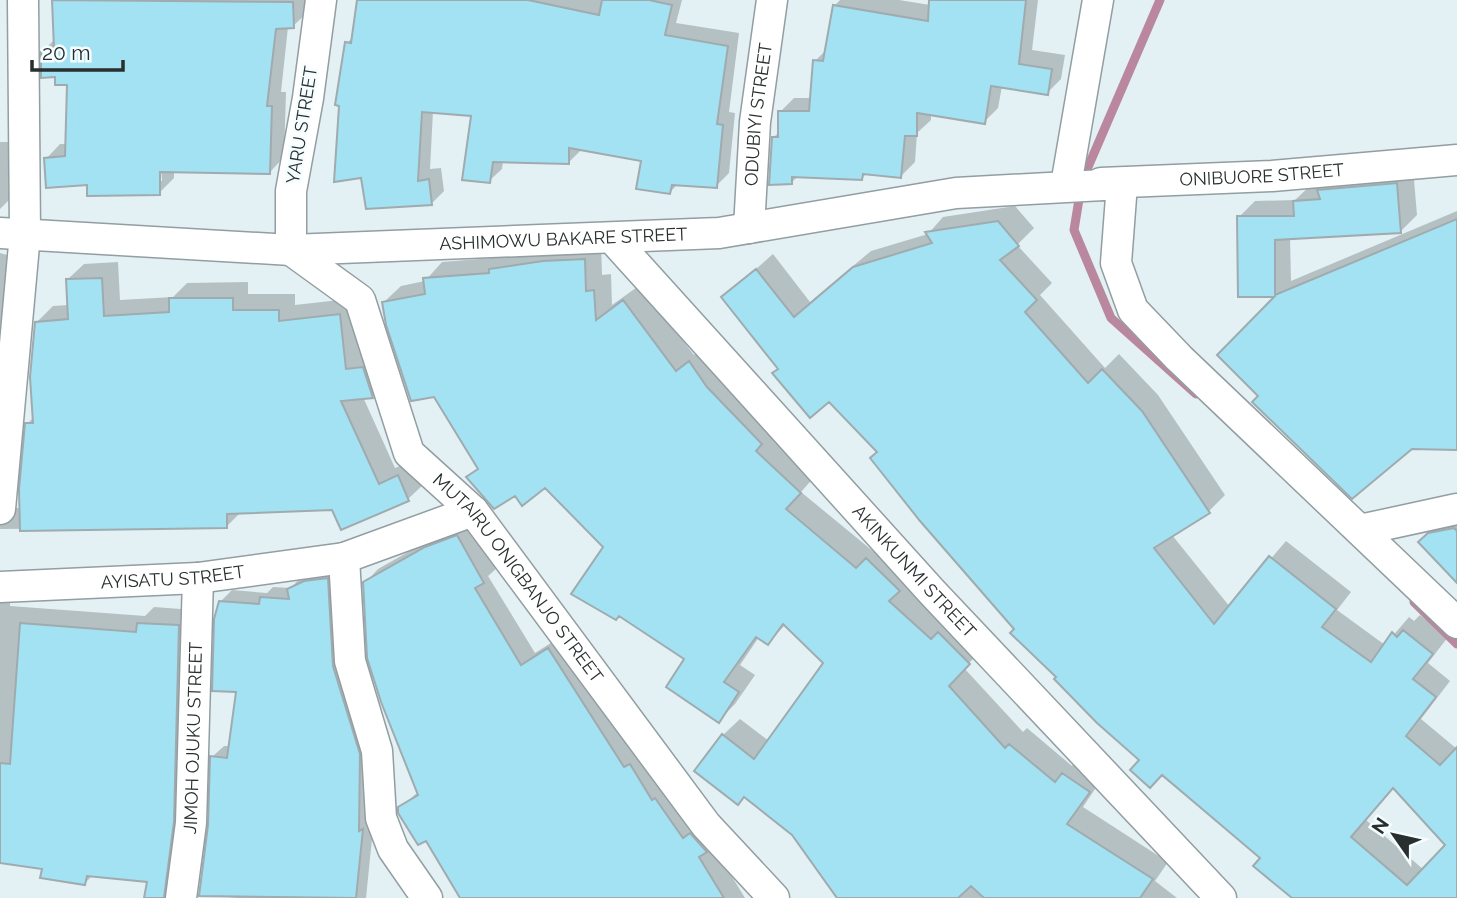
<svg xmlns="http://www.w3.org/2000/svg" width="1457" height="898" font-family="Raleway,sans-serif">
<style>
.shadow{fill:#0003;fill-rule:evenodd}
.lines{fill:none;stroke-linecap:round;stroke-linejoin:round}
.stream{stroke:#ba889e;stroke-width:9}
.building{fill:#a2e2f2;stroke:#9fabae;stroke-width:2;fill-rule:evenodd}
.street-casing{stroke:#929ea1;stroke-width:33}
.street{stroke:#fff;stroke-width:30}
.labels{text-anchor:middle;stroke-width:5;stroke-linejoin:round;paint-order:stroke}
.street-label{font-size:18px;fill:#292e2f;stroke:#f5fdff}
</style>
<rect width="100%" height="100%" fill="#e3f0f4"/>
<path class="shadow" d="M54 0H307L308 12 293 26 288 27 281 92H286L284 157 270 172 174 170V178L159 193 89 183 46 159 60 144H67L69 83 57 75 43 51 55 39ZM161 163 162 181H158Z
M359 0H682L676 23 739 33 729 112 735 113 729 173 716 186 678 184 670 192 643 159 581 150 568 163 503 161 502 169 489 181 473 114 433 111 430 169 441 168 444 191 431 204 368 207 347 43 354 36Z
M840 0H899L955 9 956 0H1050H1038L1032 50 1065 55 1061 79 1047 93 1002 86 998 108 984 122 931 113V120L917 133 915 162 901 176 867 173 862 178 799 175 792 182 773 138 780 131V112L794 98H812L815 61 827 49 835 5Z
M0 142H12L11 198 0 209Z
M1413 168 1417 215 1401 231 1290 237 1291 281 1457 211V449L1261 396 1278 295 1239 296V217L1255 201 1295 200 1311 185Z
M1015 206 1034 228 1017 245 1052 283 1040 295 1105 368 1119 354 1158 395 1225 495 1209 511 1172 535 1230 607 1286 541 1351 592 1337 610 1385 645 1409 617 1414 621 1420 615 1448 637 1428 663 1450 681 1421 719 1457 749V898H1293L1262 858 1142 760 1058 677 1016 629 879 452 829 399 780 369 724 297 773 254 810 302 871 251 928 234 943 217ZM1394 787 1448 845 1424 870 1366 820Z
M601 243 602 275 611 274 612 305 640 285 694 355 706 346 816 475 801 492 874 552 884 542 986 646 964 668 1023 732 1027 728 1072 766 1080 757 1105 774 1083 807 1168 862 1155 881 1177 898H839L723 735 740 719 769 741 825 663 786 624 768 643 759 637 740 665 755 675 735 704 718 721 687 659 606 547 545 485 515 494 494 507 473 485 468 478 479 467 384 302 401 286 425 281 442 262 504 257 508 253Z
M0 253 14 257 0 330Z
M118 262 120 300 173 297 187 283 248 282V294H295V305L357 298 388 379 372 396 363 397 395 468 415 460 425 483 408 499 334 508 241 512 226 527 0 529V498L7 508H19L27 424 34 417 36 323 53 306 69 305 67 280 84 264Z
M1457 516V579L1421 542 1444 519Z
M471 523 496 569 488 576 535 653 562 636 712 844 745 898H462L426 838 400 808 418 792 365 583 378 569 440 534Z
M338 567 370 742 374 819 366 898H237L201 894 210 825 212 757 224 746H231L238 690 220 602 232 590 267 593 273 587 291 588 300 578Z
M0 594H10V606L145 616 154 607 194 610 189 898H144L147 880 93 875 85 883 44 868 0 861Z"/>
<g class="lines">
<path class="stream" d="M1160 0 1082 181 1074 230 1111 318 1196 394
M1414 602 1457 644"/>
</g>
<path class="building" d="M52 0 293 2 294 28 276 29 267 106H272L270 174 160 172V195L87 196V185L46 188 44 158 65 156 67 85H55V77L41 78V51L54 49Z
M357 0H528L599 15 602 0H649L672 5 665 35 728 46 717 124 723 125 717 188 672 185 670 194 636 189 641 161 569 148V164L493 162 490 183 462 180 471 116 422 112 418 181 429 179 432 205 366 209 361 178 334 182 339 106 335 105 345 42 351 43Z
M929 0H1026L1019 64 1052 69 1048 95 991 86 985 124 917 113V136H905L901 178 863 174 862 180 792 177V184L769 185 772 137H778V111H809L813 60 823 61 833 5 928 21Z
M1397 183 1401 233 1275 240V295L1457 219V450L1412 449 1352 499 1252 402 1258 396 1217 355 1274 297H1238L1237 216H1294L1293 201 1320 199 1317 190Z
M998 221 1019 246 1000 260 1037 300 1025 312 1088 383 1102 369 1142 411 1210 513 1154 548 1214 624 1269 556 1336 609 1322 627 1371 662 1392 632 1397 637 1403 630 1433 654 1413 679 1436 697 1406 736 1440 765 1457 747V898H1292L1253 866 1260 858 1162 775 1150 788 1130 770 1139 760 1097 723 1054 679 1056 677 1010 633 1014 629 920 521 870 458 877 452 829 402 810 418 772 373 778 369 721 297 756 269 794 317 853 267 932 243 925 232ZM1393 788 1445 845 1407 885 1351 837Z
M585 259 586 291 594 290 596 320 623 300 676 371 689 361 707 387 762 444 756 451 801 493 786 509 856 568 866 558 900 591 889 601 931 639 938 632 970 664 949 686 1005 748 1009 744 1055 782 1062 773 1090 792 1067 824 1153 879 1140 898H984L971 886 958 898H837L792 835 744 797 738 805 694 771 722 734 754 759 823 663 783 624 768 645 756 637 724 682 739 692 719 723 666 687 684 659 619 616 616 620 571 594 603 547 545 488 522 506 515 496 494 509 466 477 478 469 434 397 411 401 386 325 382 302 425 294 423 278 489 273V269L543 261Z
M102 278 104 316 169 312V298H233V310H279V321L340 314 346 369 363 367 373 398 341 401 379 484 398 475 409 501 341 530 332 510 227 514V528L20 531 19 489 25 423H33L30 377 35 322 68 319 66 279Z
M1454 528 1457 531V583L1418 542 1428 533Z
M457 535 484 583 475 588 521 665 548 648 624 767 630 764 652 800 655 798 683 838 690 833 707 852 699 857 724 898H460L426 841 418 845 398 813V807L418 795 381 702 367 658 363 582 425 547Z
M328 578 333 666 360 754 359 831 363 829 356 898 199 896 208 825 210 756 227 758 236 692 212 691 214 619 219 601 259 604 260 597 289 599 287 589 304 581Z
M20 623 136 632 137 623 179 625 174 822 164 898H144L147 882 87 876 85 885 40 878 42 869 0 863V763L10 764Z"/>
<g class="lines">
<g class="street-casing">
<g id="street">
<path id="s1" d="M321 0 308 98 291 191V250L360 300 409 453 473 511 706 825 774 898"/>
<path id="s2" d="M1101 183 1272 176 1457 160"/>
<path d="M1066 185 1098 0"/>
<path id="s3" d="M749 228 755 122 772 0"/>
<path id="s4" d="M0 233 291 250 719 233 956 193 1122 184 1116 263 1133 310 1179 358 1457 623"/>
<path id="s5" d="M612 238 932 592 1221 898"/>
<path d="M0 509 25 234 23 0"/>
<path d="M1360 530 1457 509"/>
<path id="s6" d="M0 587 198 578 344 558"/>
<path id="s7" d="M181 898 191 823 198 578"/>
<path d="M427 898 393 849 381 818 377 751 350 661 344 558 473 511"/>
</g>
</g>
<use href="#street" class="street"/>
</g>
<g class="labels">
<g class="street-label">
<text dy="6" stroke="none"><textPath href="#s3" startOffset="114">ODUBIYI STREET</textPath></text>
<text transform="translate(302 125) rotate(-81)" y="6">YARU STREET</text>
<text dy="6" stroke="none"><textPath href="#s2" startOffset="161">ONIBUORE STREET</textPath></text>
<text dy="6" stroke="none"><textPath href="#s4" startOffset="564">ASHIMOWU BAKARE STREET</textPath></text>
<text dy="6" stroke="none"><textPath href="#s5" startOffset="450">AKINKUNMI STREET</textPath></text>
<text dy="6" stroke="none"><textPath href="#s6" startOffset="173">AYISATU STREET</textPath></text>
<text dy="6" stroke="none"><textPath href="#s1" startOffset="665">MUTAIRU ONIGBANJO STREET</textPath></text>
<text dy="6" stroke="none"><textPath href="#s7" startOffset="161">JIMOH OJUKU STREET</textPath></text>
</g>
</g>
<g transform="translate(1394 835) rotate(304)" stroke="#f5fdff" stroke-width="5" paint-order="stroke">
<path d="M0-5L12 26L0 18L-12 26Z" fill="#292e2f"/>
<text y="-10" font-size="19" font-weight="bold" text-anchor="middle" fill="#292e2f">N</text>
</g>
<path d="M32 60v10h91v-10" fill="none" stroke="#292e2f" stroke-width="3.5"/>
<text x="42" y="60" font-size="21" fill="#292e2f" stroke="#f5fdff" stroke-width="5" paint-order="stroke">20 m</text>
</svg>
